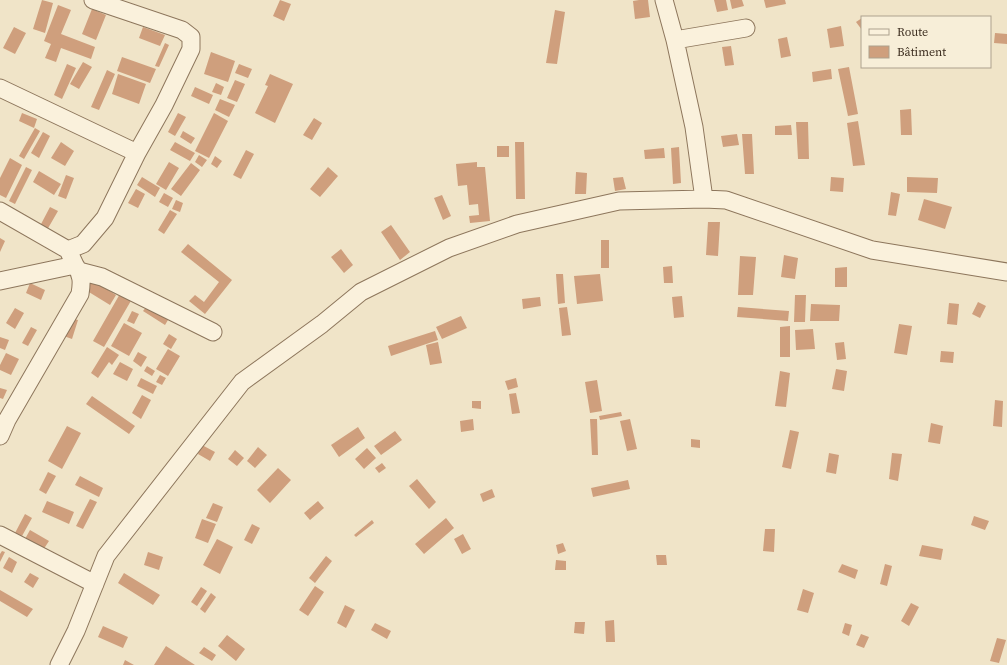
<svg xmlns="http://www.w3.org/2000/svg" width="1007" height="665" font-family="'Source Serif 4',serif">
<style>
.building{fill:#cf9f7d}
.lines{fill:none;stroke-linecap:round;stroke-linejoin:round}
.minor-casing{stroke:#8d765c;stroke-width:19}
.minor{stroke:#faf1dc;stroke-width:17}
</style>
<rect width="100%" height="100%" fill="#f0e4c8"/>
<path class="building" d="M42 0 53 3 45 33 33 29Z
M280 0 291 4 284 21 273 16Z
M639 0H648L650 17 635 19 633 1Z
M714 0H726L728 10 717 12Z
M730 0H742L744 6 732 9Z
M764 0H785L786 4 766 8Z
M58 5 71 10 61 34 95 47 91 59 61 48 56 62 45 58 51 44 44 41Z
M92 9 106 15 96 40 82 34Z
M555 10 565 12 557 64 546 63Z
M862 18V30L856 22Z
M841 26 844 46 830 48 827 29Z
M14 27 26 33 15 54 3 48Z
M143 27 165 35 160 46 139 38Z
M995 33 1007 34V44L994 43Z
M787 37 791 56 781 58 778 39Z
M165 43 169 45 159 67 155 66Z
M731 46 734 65 725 66 722 47Z
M211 52 235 61 228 82 204 74Z
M122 57 156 69 150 83 117 71Z
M83 62 92 67 79 89 70 84Z
M67 64 76 68 62 99 54 95Z
M239 64 252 69 248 78 235 73Z
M849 67 858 114 848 116 838 69Z
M831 69 832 79 813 82 812 72Z
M107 70 115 74 99 110 91 107Z
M118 74 146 84 139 104 112 94Z
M270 74 293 84 275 123 255 113 268 86 265 85Z
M235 80 245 84 237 102 227 98Z
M216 83 224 87 221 95 212 92Z
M195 87 213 95 209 104 191 96Z
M220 99 235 105 229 117 215 110Z
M911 109 912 135H901L900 110Z
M22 113 37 119 34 128 19 121Z
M178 113 186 117 175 136 168 132Z
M214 113 228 121 209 158 195 151Z
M314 118 322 123 312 140 303 135Z
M858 121 865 165 853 166 847 123Z
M796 122H808L809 159H798Z
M791 125 792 135H775V126Z
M35 128 40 131 24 159 19 156Z
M183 131 195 138 191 144 180 137Z
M43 132 50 136 39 158 31 153Z
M737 134 739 145 723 147 721 136Z
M742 134H752L754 174H745Z
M61 142 74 151 65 166 51 158Z
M175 142 195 153 190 161 170 150Z
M515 142H524L525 199H516Z
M497 146H509V157H497Z
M679 147 681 183 673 184 671 148Z
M664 148 665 158 645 159 644 150Z
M246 150 254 154 241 179 233 175Z
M199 155 207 160 202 167 195 162Z
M215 156 222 161 217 168 211 164Z
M10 158 22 165 6 198 0 195V178Z
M169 162 179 168 166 190 156 184Z
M477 162V167H485L490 221 470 223 469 216 479 215 478 204 469 205 467 185 458 186 456 164Z
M191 163 200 170 181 196 171 189Z
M26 167 32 170 15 204 9 201Z
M328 167 338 176 320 197 310 189Z
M39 171 61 184 54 195 33 182Z
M576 172 587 173 586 194H575Z
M66 175 74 178 66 199 58 196Z
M142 177 160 188 155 197 137 185Z
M623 177 626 189 615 191 613 178Z
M831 177 844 178 843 192 830 191Z
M907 177 938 178 937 193 907 192Z
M136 189 145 194 138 208 128 203Z
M891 192 900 194 896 216 888 215Z
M164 193 173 198 168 207 159 202Z
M442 195 451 216 443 220 434 198Z
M924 199 952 207 945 229 918 220Z
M176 200 183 203 180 212 172 209Z
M50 207 58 211 47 230 40 226Z
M170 210 177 214 164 234 158 230Z
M708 222H720L718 256 706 255Z
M391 225 410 252 400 260 381 232Z
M0 238 5 241 0 252Z
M601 240H609V268H601Z
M188 244 232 280 205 314 189 301 195 295 204 302 219 282 181 252Z
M341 249 353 265 344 273 331 257Z
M784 255 798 258 795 279 781 277Z
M740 256 756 257 753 295H738Z
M672 266 673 283H664L663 267Z
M847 267V287H835V268Z
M556 274H563L565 303 558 304Z
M600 274 603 301 577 304 574 276Z
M90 279 116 295 110 305 84 289Z
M30 283 45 290 41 300 26 293Z
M121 292 132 299 104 347 93 341Z
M795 295H806L805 322H794Z
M682 296 684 317 674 318 672 297Z
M540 297 541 306 523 309 522 299Z
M978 302 986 306 980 318 972 314Z
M949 303 959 304 957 325 947 324Z
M811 304 840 305 839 321H810Z
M147 306 168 320 165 325 143 311Z
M567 307 571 335 562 336 559 308Z
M738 307 789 311 788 321 737 317Z
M15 308 24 313 15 329 6 323Z
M132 311 139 314 134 324 127 321Z
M461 316 467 328 442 339 436 327Z
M67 317 78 320 72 339 61 335Z
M124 323 142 333 129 356 111 346Z
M899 324 912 326 907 355 894 353Z
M790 326V357H780V327Z
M31 327 37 330 28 346 22 343Z
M813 329 815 349 796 350 795 330Z
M435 331 438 340 391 356 388 346Z
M169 334 177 339 171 349 163 344Z
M0 337 9 340 5 350 0 348Z
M438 342 442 363 430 365 426 345Z
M844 342 846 359 837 360 835 343Z
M107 347 119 355 112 365 109 362 98 378 91 373Z
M168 349 180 356 168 376 156 369Z
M941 351 954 352 953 363 940 362Z
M138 352 147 357 141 367 133 361Z
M6 353 19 359 11 375 0 370V365Z
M120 362 133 369 127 381 113 374Z
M147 366 155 371 152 376 144 371Z
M836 369 847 371 844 391 832 389Z
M780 371 790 373 786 407 775 406Z
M160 375 166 378 162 385 156 382Z
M141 378 157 386 153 394 137 386Z
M516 378 518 387 508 390 505 381Z
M597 380 602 411 590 413 585 382Z
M0 388 7 390 3 399 0 398Z
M516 393 520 413 512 414 509 394Z
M142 395 151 400 141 419 132 413Z
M92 396 135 426 129 434 86 404Z
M995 400 1003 401 1002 427 993 426Z
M472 401H481V409L472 408Z
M621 412 622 416 600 420 599 416Z
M473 419 474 430 461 432 460 421Z
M590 419H597L598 455H592Z
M630 419 637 449 627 451 620 421Z
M931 423 943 426 940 444 928 442Z
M67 426 81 433 62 469 48 461Z
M358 427 365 438 339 457 331 445Z
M790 430 799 432 791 469 782 467Z
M395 431 402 440 381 455 374 446Z
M691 439 700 440V448L691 447Z
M202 445 215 452 210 461 198 454Z
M258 447 267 455 255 468 247 461Z
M367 448 376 458 364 469 355 459Z
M235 450 244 458 237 466 228 459Z
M829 453 839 455 836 474 826 472Z
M892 453 902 454 898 481 889 479Z
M382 463 386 468 379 473 375 468Z
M278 468 291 480 270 503 257 490Z
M48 472 56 476 46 494 39 490Z
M80 476 103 488 99 497 75 485Z
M417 479 436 502 429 509 409 486Z
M628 480 630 489 593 497 591 488Z
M492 489 495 497 483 502 480 494Z
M90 499 97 502 83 529 76 526Z
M47 501 74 512 69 524 42 512Z
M318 501 324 508 310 520 304 513Z
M213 503 223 507 217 522 206 518Z
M25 514 32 518 22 536 15 533Z
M974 516 989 521 985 530 971 525Z
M446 518 454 528 424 554 415 544Z
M202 519 216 524 208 543 195 538Z
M372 520 374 523 356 537 354 535Z
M252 524 260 528 252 544 244 540Z
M765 529H775L774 552 763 551Z
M30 530 49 541 43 550 25 539Z
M463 534 471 549 462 554 454 539Z
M217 539 233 547 220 574 203 565Z
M563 543 566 551 558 554 556 545Z
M922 545 943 549 941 560 919 556Z
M2 551 5 552 0 562V554Z
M148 552 163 557 159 570 144 565Z
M656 555H666L667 565H657Z
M326 556 332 561 315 583 309 578Z
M9 557 17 562 12 573 3 568Z
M556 560 566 561V570H555Z
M842 564 858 570 855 579 838 572Z
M885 564 892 566 887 586 880 584Z
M30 573 39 578 33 588 24 582Z
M124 573 160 595 153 605 118 583Z
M315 586 324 592 308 616 299 610Z
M201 587 207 591 197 606 191 602Z
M803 589 814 593 808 613 797 610Z
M0 590 33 609 27 617 0 601Z
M211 593 216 597 205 613 200 609Z
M911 603 919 607 909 626 901 621Z
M345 605 355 610 346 628 337 623Z
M614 620 615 642H606L605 621Z
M575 622H585L584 634 574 633Z
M375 623 391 631 387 639 371 630Z
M845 623 852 625 849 636 842 633Z
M103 626 128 637 123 648 98 637Z
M861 634 869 637 864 648 856 645Z
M227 635 245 649 236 661 218 646Z
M997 638 1006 640 999 663 990 661Z
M166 646 195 665H154Z
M204 647 216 655 212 661 199 653Z
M125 660 134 665H123Z"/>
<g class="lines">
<g class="minor-casing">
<path id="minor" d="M664 0 675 40 694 127 704 199
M675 40 746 28
M0 88 137 153
M0 211 68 250
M75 265 68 250 83 244 105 218 137 153 164 105 191 49V37L182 30 93 0
M79 271 102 277 213 332
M0 281 75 265C82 275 82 282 80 294L7 420 0 436
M0 535 95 584
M59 665 76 631 106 556 242 382 322 324 361 292 449 248 517 224 619 201 704 199 726 200 872 250 1007 272"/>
</g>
<use href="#minor" class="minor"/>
</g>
<rect x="861" y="16" width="130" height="52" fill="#f7eed8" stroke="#ada18e"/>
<rect x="869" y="29" width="20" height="6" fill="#faf1dc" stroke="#ada18e"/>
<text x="897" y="36" font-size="12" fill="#3d2e20">Route</text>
<rect x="869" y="46" width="20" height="12" fill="#cf9f7d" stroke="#ada18e"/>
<text x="897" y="56" font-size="12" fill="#3d2e20">Bâtiment</text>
</svg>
